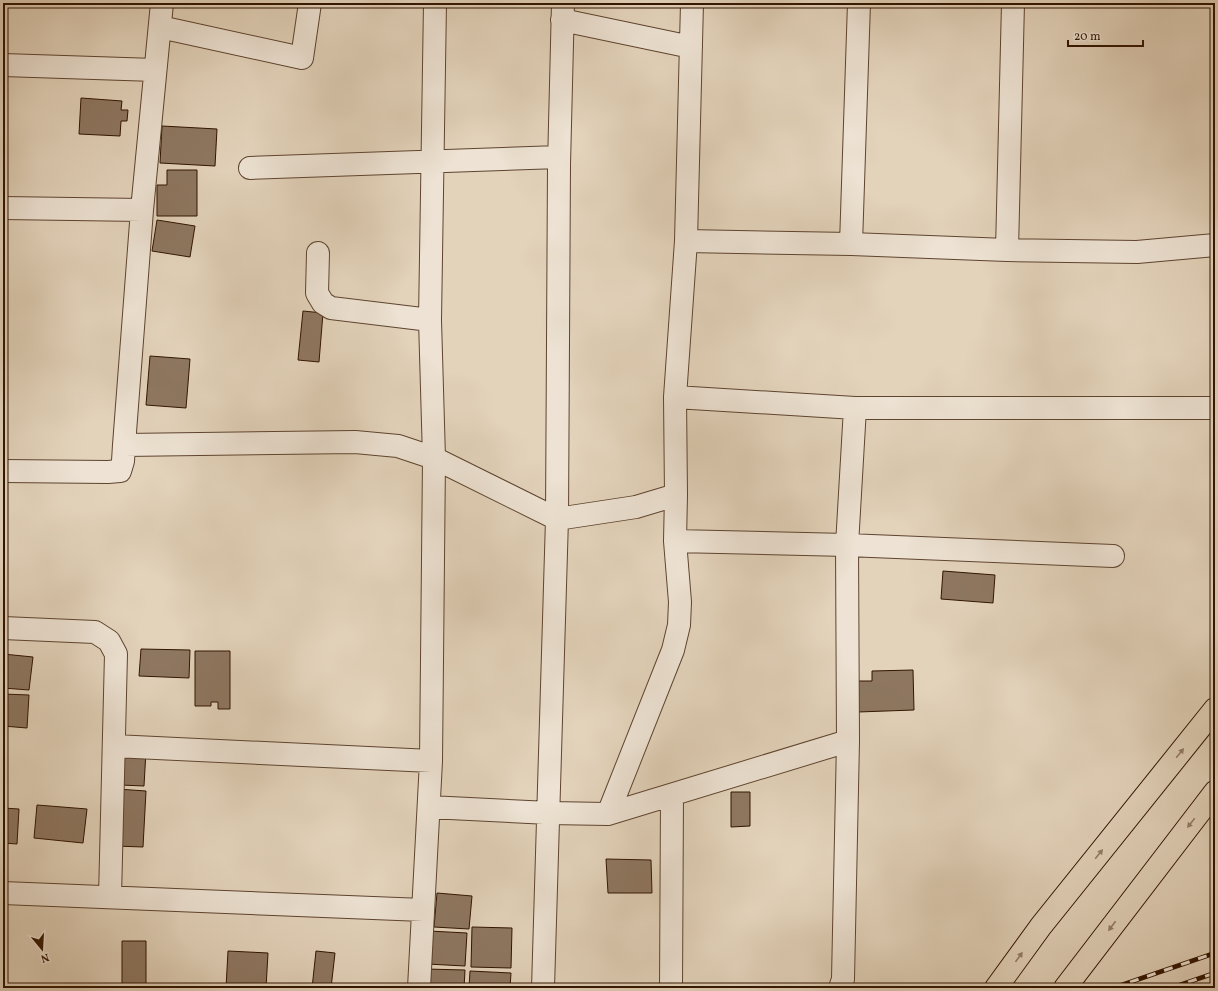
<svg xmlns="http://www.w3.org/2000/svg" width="1218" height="991" font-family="Vollkorn,serif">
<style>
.building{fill:#8e7761;stroke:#311400}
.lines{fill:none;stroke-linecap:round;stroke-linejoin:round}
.minor-casing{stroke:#5e442f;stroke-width:24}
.highway-casing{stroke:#311400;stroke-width:24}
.minor{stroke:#ede2d3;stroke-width:22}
.highway{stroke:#e3d3bb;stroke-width:22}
.rail-casing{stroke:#311400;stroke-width:4.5}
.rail{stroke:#ede2d3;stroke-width:3;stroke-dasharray:9;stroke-linecap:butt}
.oneway{fill:#937d67}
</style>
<rect width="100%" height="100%" fill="#e3d3bb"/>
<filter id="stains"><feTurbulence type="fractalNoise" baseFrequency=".005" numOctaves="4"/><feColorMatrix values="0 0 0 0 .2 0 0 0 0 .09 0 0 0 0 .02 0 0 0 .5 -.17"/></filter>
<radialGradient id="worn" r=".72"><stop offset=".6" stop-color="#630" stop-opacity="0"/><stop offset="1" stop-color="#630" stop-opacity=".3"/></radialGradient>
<path class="building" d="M81 98 122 101 121 110H128L127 121H121L120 136 79 134Z
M162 126 217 129 215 166 160 163Z
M167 170H197V216H157V185H167Z
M157 220 195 226 190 257 152 251Z
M303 311 323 313 319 362 298 360Z
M150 356 190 359 186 408 146 405Z
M943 571 995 575 993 603 941 599Z
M141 649 190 650 189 678 139 676Z
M195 651H230V709H218V702H211V706H195Z
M3 654 33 657 29 690 3 688Z
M913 670 914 710 858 712V681H872V671Z
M3 694 29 695 27 728 3 726Z
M122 750 146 751 144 786 121 785Z
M117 789 146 791 143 847 115 846Z
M731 792H750V826L731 827Z
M37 805 87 809 83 843 34 838Z
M3 808 19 809 17 844 3 843Z
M606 859 651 860 652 893H608Z
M437 893 472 896 469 929 434 927Z
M472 927 512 928 511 968 471 967Z
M429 931 467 933 465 966 427 964Z
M122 941H146V988H122Z
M228 951 268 953 266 988H226Z
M316 951 335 953 331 988H312Z
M426 969 465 970 464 988H425Z
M470 971 511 973 510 988H469Z"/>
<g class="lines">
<g class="minor-casing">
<path id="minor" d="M562 20 691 47
M160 27 302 58 310 3
M3 65 155 70
M250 168 559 157
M3 208 142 210
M686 241 851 244 1007 250 1137 252 1215 245
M851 244 859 3
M1007 250 1013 3
M318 253 317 293 323 303 331 308 430 320 434 458 431 761 419 988
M430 320 435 3
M675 397 855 408H1215
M124 445 142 210 162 3
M3 471 108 472 120 471 123 461 124 445 355 442 398 446 434 458 557 519 636 507 676 495
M675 541 847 545 1113 556
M3 628 95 632 109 641 116 654 110 897
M114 746 431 761
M429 807 549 813 608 814 673 650 679 625 680 602 675 541 676 495 675 397 686 241 692 3
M608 814 848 741
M3 893 423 910
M543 988 557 519 559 165 563 3
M671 988 672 795
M840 988 843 979 848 741 847 545 855 408"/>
</g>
<g class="highway-casing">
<path id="highway" d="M996 988 1041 926 1215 709
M1065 988 1215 792"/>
</g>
<use href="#minor" class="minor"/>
<use href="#highway" class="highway"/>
<g class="rail-casing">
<path id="rail" d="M1113 988 1215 953
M1171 988 1215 973"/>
</g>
<use href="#rail" class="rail"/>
</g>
<defs><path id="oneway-solid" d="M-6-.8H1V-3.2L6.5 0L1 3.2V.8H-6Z"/></defs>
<g class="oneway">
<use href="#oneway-solid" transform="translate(1180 753) rotate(-51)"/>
<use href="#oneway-solid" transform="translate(1191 823) rotate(128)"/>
<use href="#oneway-solid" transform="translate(1099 854) rotate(-51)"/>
<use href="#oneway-solid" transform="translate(1112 926) rotate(127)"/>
<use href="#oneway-solid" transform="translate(1019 957) rotate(-54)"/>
</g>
<rect width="1218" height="991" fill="none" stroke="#e3d3bb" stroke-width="16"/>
<rect x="4" y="4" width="1210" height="983" fill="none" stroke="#311400" stroke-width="2"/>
<rect x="8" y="8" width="1202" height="975" fill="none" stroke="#311400"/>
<g transform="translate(42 949) rotate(162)" stroke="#ede2d3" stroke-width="3" paint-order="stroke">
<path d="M0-3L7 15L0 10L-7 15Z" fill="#311400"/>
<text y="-6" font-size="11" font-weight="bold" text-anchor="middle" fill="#311400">N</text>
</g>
<path d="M1068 40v6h75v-6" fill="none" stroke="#311400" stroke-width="2"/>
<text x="1074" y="40" font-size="12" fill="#311400" stroke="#ede2d3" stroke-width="3" paint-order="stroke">20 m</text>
<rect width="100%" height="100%" filter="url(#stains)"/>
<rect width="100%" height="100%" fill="url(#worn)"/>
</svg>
